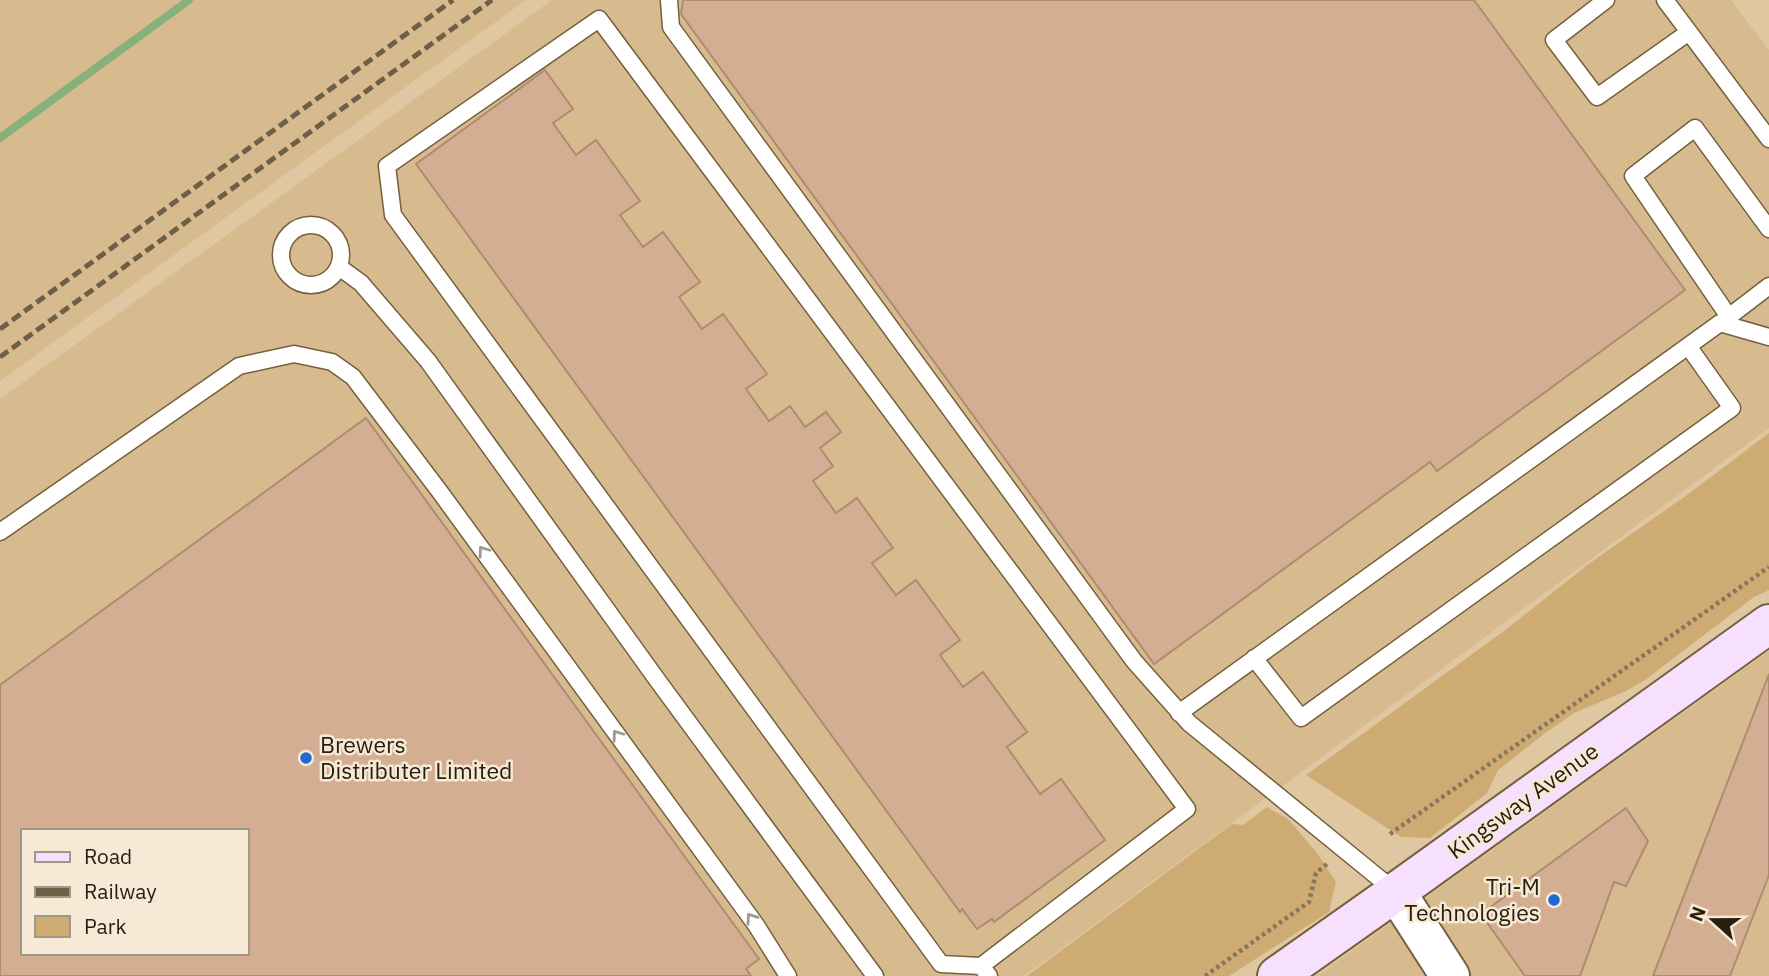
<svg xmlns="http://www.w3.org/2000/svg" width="1769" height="976" font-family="'IBM Plex Sans',sans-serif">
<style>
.built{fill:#d7bb8e;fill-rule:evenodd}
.green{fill:#ceab73}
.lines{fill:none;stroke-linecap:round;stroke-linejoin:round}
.stream{stroke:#87b07d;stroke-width:8}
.building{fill:#d3ae92;stroke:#af8c71;stroke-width:2;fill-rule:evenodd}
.service-casing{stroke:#75603d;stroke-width:19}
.tertiary-casing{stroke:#75603d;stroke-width:42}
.secondary-casing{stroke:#75603d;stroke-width:42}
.path{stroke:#87765b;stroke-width:4.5;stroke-dasharray:3.5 3.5;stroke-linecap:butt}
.service{stroke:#fff;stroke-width:16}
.tertiary{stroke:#fff;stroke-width:38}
.secondary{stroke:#f7dffe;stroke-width:38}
.rail{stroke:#6e5f47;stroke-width:5;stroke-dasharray:10 5;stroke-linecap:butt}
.oneway{stroke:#9e9a93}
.poi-dot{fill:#2168d3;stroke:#f6e9d6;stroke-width:2.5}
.labels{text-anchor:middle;stroke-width:5;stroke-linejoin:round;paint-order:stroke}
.poi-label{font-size:23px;fill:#271e0f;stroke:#f6e9d6;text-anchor:start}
.street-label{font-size:23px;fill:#271e0f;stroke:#f6e9d6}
</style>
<rect width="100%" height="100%" fill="#dfc7a1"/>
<path class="built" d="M0 0H526L0 381Z
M552 0H1731L1769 50V428L1024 976H0V399ZM23 831H247V953H23Z
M1769 651V976H1317Z"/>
<path class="green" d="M1769 433V590L1767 591 1754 597 1645 680 1626 691 1574 713 1548 731 1498 770 1487 793 1430 838 1401 837 1306 775 1508 628 1590 563 1687 495Z
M1267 807 1288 819 1317 853 1336 882 1329 912 1229 976H1027L1232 824 1243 825Z"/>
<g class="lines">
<path class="stream" d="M0 138 189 0"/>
</g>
<path class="building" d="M683 0H1474L1685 290 1437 471 1430 462 1154 664 681 14Z
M545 70 573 109 553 123 576 155 596 140 640 201 620 215 643 247 663 232 700 282 679 297 702 329 723 314 767 374 746 389 769 421 790 406 805 427 826 412 841 432 820 448 833 466 813 481 836 513 857 498 893 548 872 563 896 595 916 580 960 640 940 655 963 687 983 672 1027 732 1007 747 1040 794 1061 779 1105 840 994 922 992 919 977 929 962 909 960 912 416 164Z
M366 418 759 959 746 969 751 976H0V685ZM23 831H247V953H23Z
M1769 674V875L1730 976H1653Z
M1626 808 1648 841 1626 886 1614 882 1580 976H1525L1481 914Z"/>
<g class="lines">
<g class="service-casing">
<path id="service" d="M669 0 671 27 1134 661 1189 723 1396 892
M1606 0 1554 40 1597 97 1689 32
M1665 0 1769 139
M281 255a30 30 0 1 1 60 0a30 30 0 1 1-60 0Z
M339 267 361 283 428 361 658 681 875 976
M1729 317 1633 176 1695 128 1769 229
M1722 322 1769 286
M0 532 239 366 294 354 332 362 353 377 440 492 756 925 788 976
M1254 658 1301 718 1732 408 1688 346
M1179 713 1720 323 1769 337
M981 966 1187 809 599 19 387 166 393 215 941 964 981 966 989 976"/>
</g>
<g class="tertiary-casing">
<path id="tertiary" d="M1396 892 1450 976"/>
</g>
<g class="secondary-casing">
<path id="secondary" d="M1277 976 1396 892 1769 624"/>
</g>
<path class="path" d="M1390 834 1769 567
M1205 976 1309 902 1316 873 1327 864"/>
<use href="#service" class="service"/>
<use href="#tertiary" class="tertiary"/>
<use href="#secondary" class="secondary"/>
<path class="rail" d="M0 329 453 0
M0 357 492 0"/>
</g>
<defs><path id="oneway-chevron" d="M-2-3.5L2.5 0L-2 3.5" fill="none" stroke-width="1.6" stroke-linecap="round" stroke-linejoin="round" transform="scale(1.75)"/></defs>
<g class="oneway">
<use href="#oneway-chevron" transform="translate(483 551) rotate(-126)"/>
<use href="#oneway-chevron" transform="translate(617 735) rotate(-126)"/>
<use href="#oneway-chevron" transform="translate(751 918) rotate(-125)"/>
</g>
<g class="poi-dot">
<circle cx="306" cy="758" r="7"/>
<circle cx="1554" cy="900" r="7"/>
</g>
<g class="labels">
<g class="poi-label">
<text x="320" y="753">Brewers<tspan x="320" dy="26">Distributer Limited</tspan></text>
<text x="1540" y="895" text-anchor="end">Tri-M<tspan x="1540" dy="26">Technologies</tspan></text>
</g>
<g class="street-label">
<text transform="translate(1523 801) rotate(-36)" y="8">Kingsway Avenue</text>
</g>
</g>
<rect x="21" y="829" width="228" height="126" fill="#f6e9d6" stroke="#a39886" stroke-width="2"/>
<rect x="35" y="852" width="35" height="10" fill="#f7dffe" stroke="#a39886" stroke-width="2"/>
<text x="84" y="864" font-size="21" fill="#271e0f">Road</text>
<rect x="35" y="887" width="35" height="10" fill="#6e5f47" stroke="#a39886" stroke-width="2"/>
<text x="84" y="899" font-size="21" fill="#271e0f">Railway</text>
<rect x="35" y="916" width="35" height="21" fill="#ceab73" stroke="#a39886" stroke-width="2"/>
<text x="84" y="934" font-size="21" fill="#271e0f">Park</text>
<g transform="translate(1713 920) rotate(291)" stroke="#f6e9d6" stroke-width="5" paint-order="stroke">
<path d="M0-5L12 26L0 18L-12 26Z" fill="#271e0f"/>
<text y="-10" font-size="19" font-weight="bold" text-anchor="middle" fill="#271e0f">N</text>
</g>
</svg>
